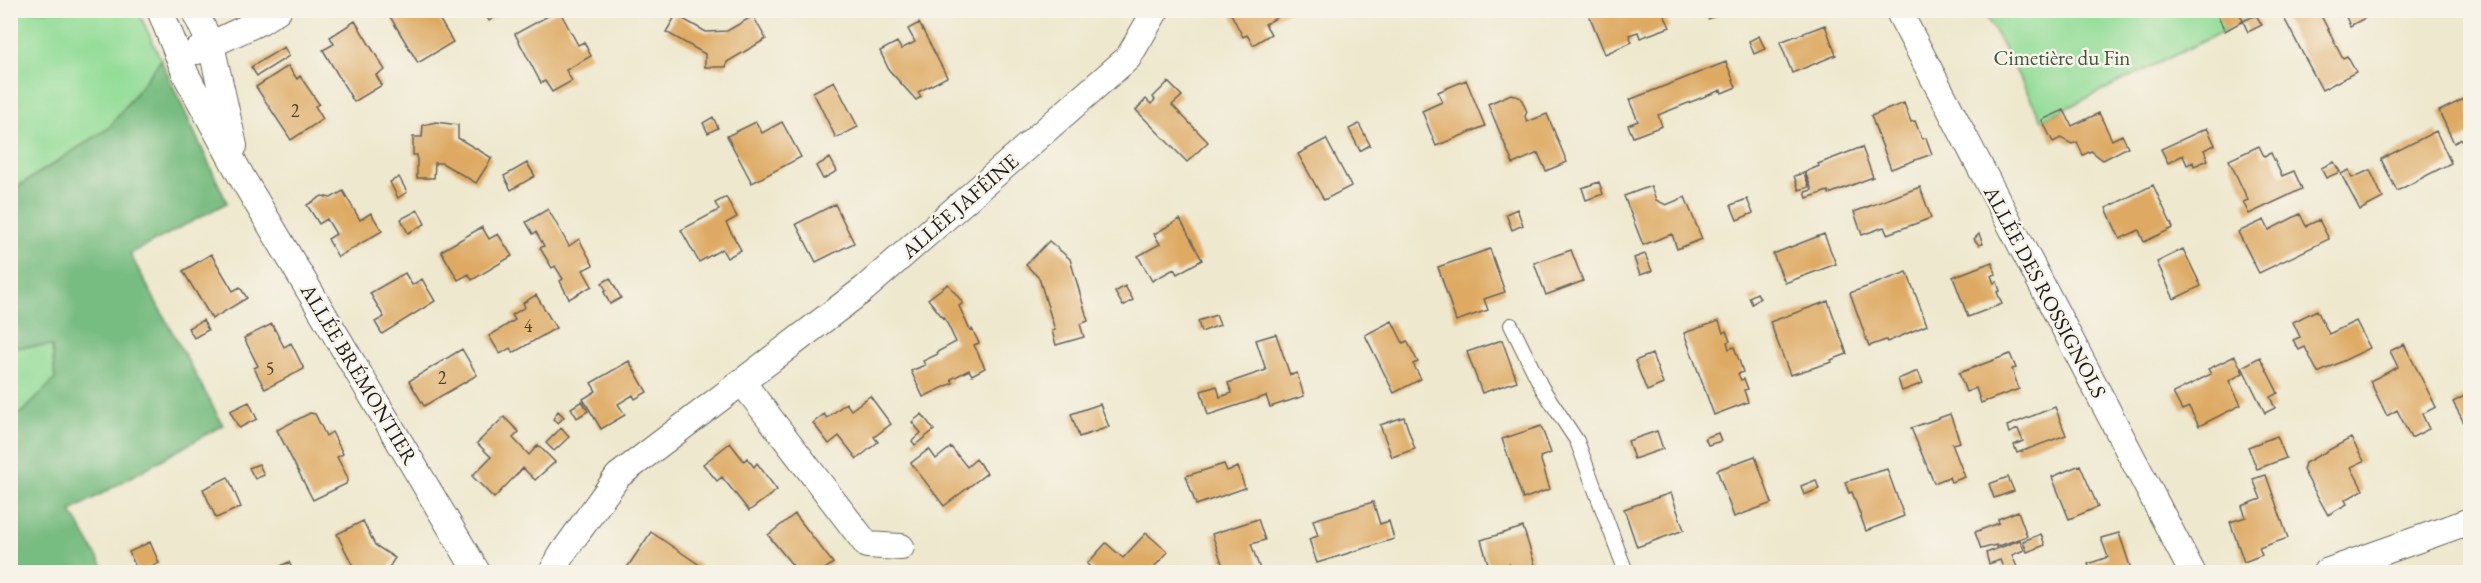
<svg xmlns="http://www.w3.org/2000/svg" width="2481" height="583" font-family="'EB Garamond',serif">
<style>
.green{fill:#94dd98;stroke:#587c5a;stroke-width:1.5}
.forest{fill:#77bc80;stroke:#4a6c4e;stroke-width:1.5}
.building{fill:#deaa63}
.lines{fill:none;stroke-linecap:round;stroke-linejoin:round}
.lane-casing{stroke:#66635a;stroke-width:16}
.street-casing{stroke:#66635a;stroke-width:28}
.lane{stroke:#fff;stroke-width:14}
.street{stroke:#fff;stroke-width:26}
.labels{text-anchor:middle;stroke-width:5;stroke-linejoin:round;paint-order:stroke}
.number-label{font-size:18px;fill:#4c402e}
.park-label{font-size:21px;fill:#405641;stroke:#f7f3e8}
.street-label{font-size:21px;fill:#1c1c1c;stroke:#f7f3e8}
</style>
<rect width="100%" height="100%" fill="#f7f3e8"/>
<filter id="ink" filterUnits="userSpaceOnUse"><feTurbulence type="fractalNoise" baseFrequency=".0167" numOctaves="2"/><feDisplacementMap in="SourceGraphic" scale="12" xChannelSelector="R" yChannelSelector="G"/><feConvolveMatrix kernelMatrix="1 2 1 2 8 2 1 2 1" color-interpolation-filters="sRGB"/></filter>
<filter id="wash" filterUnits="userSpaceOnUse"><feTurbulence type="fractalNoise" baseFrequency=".008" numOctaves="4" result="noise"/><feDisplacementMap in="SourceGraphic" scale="24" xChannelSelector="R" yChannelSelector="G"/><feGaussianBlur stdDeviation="1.35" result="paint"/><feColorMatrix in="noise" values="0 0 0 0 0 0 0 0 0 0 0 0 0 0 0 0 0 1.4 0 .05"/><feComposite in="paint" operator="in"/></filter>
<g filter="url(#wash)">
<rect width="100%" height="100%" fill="#eee8ce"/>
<path class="green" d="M11 11H138L161 60 109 128 11 191Z
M1984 11H2265L2042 120Z
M28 346H52L55 380 24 411 11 418V347Z"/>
<path class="forest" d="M161 60 227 203 130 254 223 425 71 511 106 572H11V418L24 411 55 379 52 346 11 347V191L109 128Z"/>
<g id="blocks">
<path class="building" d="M386 10H434L453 42 418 63Z
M483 10H506L489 21Z
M559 10 578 45 584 42 591 56 566 70 572 81 552 92 545 81 541 83 515 34Z
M1229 10H1291L1265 24 1271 34 1253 45 1247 35 1243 37Z
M1587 10H1674V11L1664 15 1670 27 1640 38 1638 32 1629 35 1632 42 1605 54Z
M1705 10H1716L1718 15 1708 19Z
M2224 10H2238L2243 21 2225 31 2217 14Z
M2298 10H2318L2343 58 2347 56 2356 72 2322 90 2284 18Z
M2343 10H2380L2350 26Z
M676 15 706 32 727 31 753 16 766 39 727 62 726 67H705V54L666 32Z
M2256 15 2262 25 2248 32 2243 21Z
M355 21 385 70 376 75 382 85 354 102 323 50 334 44 330 37Z
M919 23 947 77 918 92 921 97 916 100 889 70 880 51 897 42 901 49 915 42 908 29Z
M1825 25 1836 55 1792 73 1780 42Z
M1759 36 1765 49 1754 54 1749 41Z
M284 47 289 56 257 76 251 67Z
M1726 62 1736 87 1722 93 1721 90 1658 115 1662 126 1633 137 1628 125 1638 121 1629 100Z
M288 66 297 79 300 76 319 104 315 106 323 119 291 140 256 87Z
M1466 80 1485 126 1436 146 1422 111 1442 102 1438 92Z
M834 81 858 127 836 138 813 92Z
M1168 82 1182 96 1172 105 1208 142 1187 162 1136 110 1146 99 1151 104 1155 100 1153 97Z
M1511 94 1521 98 1527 112 1525 116 1527 122 1547 114 1567 162 1546 171 1538 153 1513 164 1488 104Z
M2470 96V135L2454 143 2439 111Z
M1904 103 1911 122 1915 121 1922 139 1926 138 1932 154 1891 169 1871 116Z
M2064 110 2072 126 2099 113 2112 140 2122 135 2128 147 2103 160 2091 151 2083 155 2077 142 2072 144 2061 138 2053 142 2042 120Z
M713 117 718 128 708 133 703 123Z
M436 122 458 125V138L492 158 476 183 442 163H435L434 178H417V155H413V137H422L423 125Z
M756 122 762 133 782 122 801 157 752 183 727 136Z
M1359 124 1370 145 1360 151 1349 129Z
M2207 128 2215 145 2204 150 2208 160 2194 166 2193 162 2187 165 2183 155 2168 163 2161 149Z
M2436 131 2451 163 2397 191 2381 159Z
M1326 139 1351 186 1324 200 1298 154Z
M2259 146 2264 156 2271 153 2282 176 2294 171 2302 189 2249 214 2243 202 2248 200 2229 160Z
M1862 147 1873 177 1829 194 1828 191 1807 198 1805 192 1812 190 1805 172 1819 166 1818 164Z
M830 158 837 171 823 179 816 166Z
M2334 162 2340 172 2326 178 2321 168Z
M527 163 535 176 511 190 504 176Z
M2349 170 2352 178 2370 170 2383 198 2360 210 2341 174Z
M1804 173 1809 187 1799 190 1794 176Z
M399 177 407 192 398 198 390 182Z
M1599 182 1603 194 1586 200 1582 188Z
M2153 185 2173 228 2144 242 2139 230 2120 239 2106 208Z
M1651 186 1656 200 1666 205 1685 197 1702 239 1677 249 1672 234 1643 245 1624 196Z
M1920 187 1931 218 1887 234 1884 227 1862 235 1854 212Z
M343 191 360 220 371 213 382 231 338 257 328 239 336 234 327 219 319 224 307 205 322 196 331 198Z
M726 197 737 217 726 223 741 250 727 258 722 249 699 262 681 230 719 210 715 203Z
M1747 199 1753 213 1737 220 1731 205Z
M835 204 854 243 816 262 796 224Z
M548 209 569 246 579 239 593 265 583 270 592 286 569 299 560 281 563 279 555 266 552 268 540 248 544 246 536 232 533 234 526 222Z
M1517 209 1523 225 1512 230 1506 214Z
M418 210 425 224 408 233 401 219Z
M2300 214 2306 226 2319 220 2329 239 2259 273 2238 232 2264 220 2269 230Z
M1180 219 1202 260 1177 274 1174 269 1152 281 1138 256 1160 244 1154 234Z
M482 227 489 239 498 234 512 256 472 280 469 274 458 280 441 251Z
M1824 234 1836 264 1785 283 1773 254Z
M1979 234 1983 244 1979 245 1974 239Z
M1049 241 1070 259 1088 321 1080 324 1084 337 1056 345 1052 331 1055 330 1039 278 1026 265Z
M1490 249 1505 292 1484 299 1488 310 1456 321 1438 267Z
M2183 249 2201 286 2174 299 2157 262Z
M1571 250 1583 281 1546 295 1534 263Z
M211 254 233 291 240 287 247 298 212 319 183 271Z
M1645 254 1652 271 1640 275 1634 258Z
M1992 262 1996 274 1991 276 1994 283 1997 282 2000 291 1997 292 2002 304 1968 317 1953 277Z
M1907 272 1927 325 1887 342 1886 340 1869 346 1850 293Z
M405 273 412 285 422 279 435 301 382 334 375 322 384 317 370 293Z
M610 278 621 298 610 304 604 292 606 290 602 283Z
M948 284 963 303 959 306 970 330 972 329 979 343 974 345 985 368 972 375 969 370 951 379 953 383 923 397 911 371 925 365 923 361 938 354 937 352 956 342 944 317 943 318 928 299Z
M1125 286 1133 300 1123 306 1115 292Z
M1757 293 1760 298 1752 304 1749 297Z
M536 295 556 328 513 353 510 348 500 354 489 336 515 320 512 315 525 307 523 303Z
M1828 301 1847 354 1831 360 1832 362 1790 375 1770 322Z
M2317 310 2329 334 2356 321 2370 348 2318 373 2305 347 2299 350 2293 340 2300 337 2293 322Z
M1216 315 1220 325 1201 332 1198 321Z
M203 320 208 330 194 338 188 328Z
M1392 321 1403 343 1407 341 1418 362 1413 364 1421 379 1394 393 1365 335Z
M1719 321 1723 333 1726 331 1730 341 1727 342 1729 349 1734 347 1739 360 1743 372 1738 374 1741 380 1744 379 1748 389 1744 390 1748 402 1714 415 1684 333Z
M272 324 284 347 291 343 304 369 265 389 254 368 258 366 244 338Z
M1276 334 1290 375 1297 373 1304 396 1270 407 1266 396 1208 415 1201 391 1217 386 1220 397 1232 393 1228 383 1266 370 1256 340Z
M1502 340 1517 381 1482 393 1467 352Z
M2404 344 2436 407 2422 414 2429 429 2411 438 2397 410 2387 416 2370 381 2398 367 2390 351Z
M462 349 477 375 424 406 409 381Z
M1652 354 1663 384 1647 391 1635 361Z
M2010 354 2016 368 2012 369 2019 389 1981 403 1976 388 1966 392 1959 373Z
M2235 356 2243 373 2229 381 2241 405 2199 426 2189 407 2182 410 2173 393 2211 374 2208 369Z
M2260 357 2278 393 2270 397 2275 408 2265 413 2242 367Z
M629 361 647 392 635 399 633 395 618 404 625 415 601 429 583 399 596 391 591 383Z
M1918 371 1923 383 1902 391 1898 379Z
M2470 393V434L2453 402Z
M870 396 891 424 874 437 878 442 857 459 839 436 829 444 813 423 824 414 827 418 846 403 851 410Z
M582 401 588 411 577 418 571 408Z
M249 402 257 419 239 428 230 411Z
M1100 404 1109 427 1079 437 1071 414Z
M2055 407 2066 435 2017 453 2014 445 2023 441 2018 429 2009 433 2007 426Z
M558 411 564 417 558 423 553 419Z
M310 413 315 414 326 436 332 432 343 454 337 457 348 478 346 484 313 500 277 430Z
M922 414 934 430 915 445 912 441 921 433 912 422Z
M1950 414 1960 442 1952 444 1965 477 1951 482 1949 477 1934 483 1911 428Z
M504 417 519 432 513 438 529 455 538 445 555 462 535 480 523 468 494 498 472 476 491 457 477 443Z
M1404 417 1415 449 1392 457 1380 425Z
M1541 426 1551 453 1540 457 1550 489 1523 499 1502 439Z
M561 428 569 437 554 451 546 443Z
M1657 431 1663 449 1634 459 1628 441Z
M1718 433 1721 441 1708 445 1705 438Z
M2277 436 2286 458 2257 469 2248 447Z
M2351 438 2364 461 2351 467 2363 490 2345 500 2347 504 2328 515 2303 470 2305 463Z
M730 443 744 461 747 458 754 467 757 463 777 490 749 511 722 477 717 481 703 464Z
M951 447 967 467 976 459 987 473 944 506 911 463 929 449 936 459Z
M1755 456 1772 503 1734 517 1717 470Z
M259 464 264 475 255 479 249 468Z
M1224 464 1227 471 1238 467 1245 488 1196 505 1186 476Z
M2080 465 2098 507 2069 519 2052 477Z
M1887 469 1904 516 1866 531 1852 492 1849 493 1845 482Z
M2266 475 2288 538 2259 548 2262 555 2244 562 2230 522 2246 517 2242 506 2261 499 2253 479Z
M228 477 241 507 216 518 203 489Z
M2008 477 2014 491 1994 498 1989 484Z
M1816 480 1819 489 1804 495 1801 486Z
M1671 493 1684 530 1637 547 1624 509Z
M1373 502 1380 524 1389 521 1394 539 1317 563 1309 539 1318 536 1313 520Z
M2018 511 2027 536 1996 547V545L1981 549 1975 532 1999 523 1998 519Z
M795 514 833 563 821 572H798L768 535Z
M1258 519 1265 540 1251 544 1261 572H1225L1212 534Z
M363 521 375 545 395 558 386 572H359L353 566 337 534Z
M1523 527 1535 565 1511 572 1509 564 1490 570 1481 540Z
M651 532 701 566 697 572 672 571 671 572H624Z
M1146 533 1168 552 1155 566 1162 572H1096L1087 564 1106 543 1123 558Z
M2119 533 2132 572H2091L2088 564 2108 557 2101 538Z
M2041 534 2045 545 2027 552 2023 541Z
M2020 540 2024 550 2012 555 2019 572H2005L2000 560 1989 564 1986 553Z
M150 542 159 563 138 572 129 552Z
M289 562 294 572H269Z"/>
</g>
</g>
<g filter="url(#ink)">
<use href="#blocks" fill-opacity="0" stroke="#66635a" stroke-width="1.5"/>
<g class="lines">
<g class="lane-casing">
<path id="lane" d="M1511 325 1542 388 1577 441 1626 572"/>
</g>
<g class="street-casing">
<path id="street" d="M160 10 186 75 241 176 477 572
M194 10 211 45 234 146
M1898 10 2192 572
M197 51 261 21 278 10
M742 382 867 545 901 547
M552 572 562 554 618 476 864 289 1128 58 1156 10
M2326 572 2470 521"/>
</g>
<use href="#lane" class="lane"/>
<use href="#street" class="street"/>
</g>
</g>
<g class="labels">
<g class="number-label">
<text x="295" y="117">2</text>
<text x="528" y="332">4</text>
<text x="270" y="375">5</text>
<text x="442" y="384">2</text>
</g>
<g class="park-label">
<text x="2062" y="65">Cimetière du Fin</text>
</g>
<g class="street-label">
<text transform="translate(960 206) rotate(-41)" y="7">ALLÉE JAFÉINE</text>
<text transform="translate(2045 292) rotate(62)" y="7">ALLÉE DES ROSSIGNOLS</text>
<text transform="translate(359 374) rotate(59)" y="7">ALLÉE BRÉMONTIER</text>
</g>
</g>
<rect width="2481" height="583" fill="none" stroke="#f7f3e8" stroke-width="36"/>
</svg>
